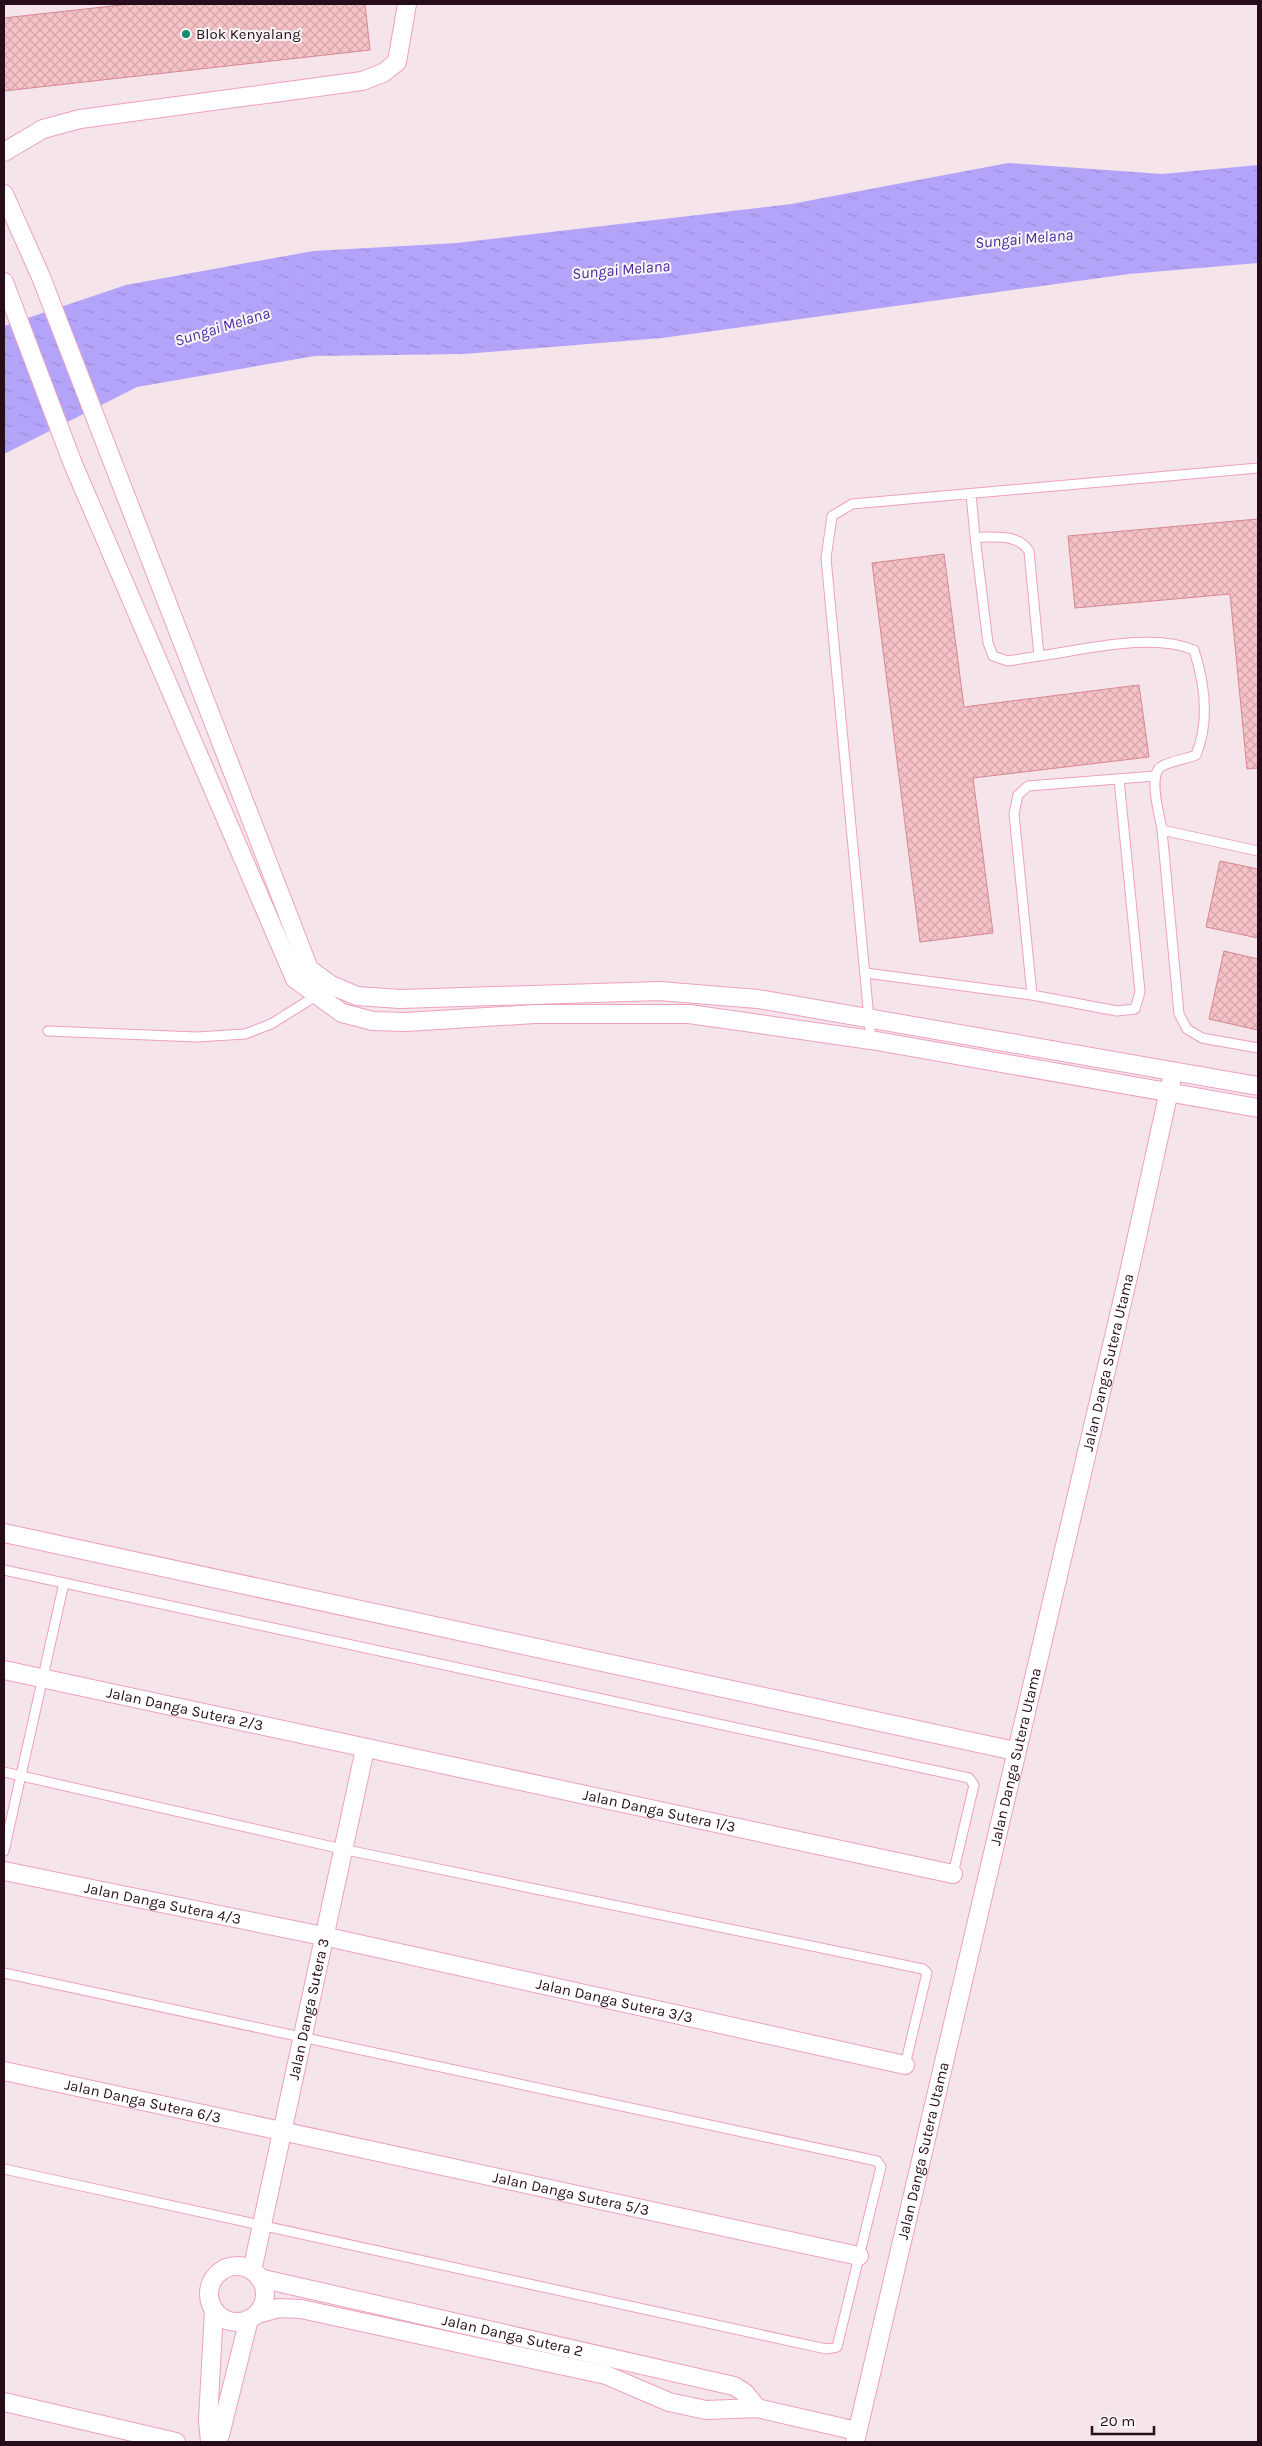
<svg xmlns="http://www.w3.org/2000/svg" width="1262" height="2446" font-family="Karla,sans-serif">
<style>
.water{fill:url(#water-ripples)}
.building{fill:url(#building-cross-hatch);stroke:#d88791}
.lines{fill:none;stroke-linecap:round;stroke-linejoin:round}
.service-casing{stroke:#eda0c1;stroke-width:11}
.minor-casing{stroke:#eda0c1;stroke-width:20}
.service{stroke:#fff;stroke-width:9}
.minor{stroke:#fff;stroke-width:18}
.poi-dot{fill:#128d71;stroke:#f6f6f6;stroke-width:2}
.labels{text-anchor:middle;stroke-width:4;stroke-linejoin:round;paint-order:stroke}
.poi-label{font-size:15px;fill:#270c19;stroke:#f6f6f6;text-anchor:start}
.street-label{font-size:15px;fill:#270c19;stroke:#f6f6f6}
.water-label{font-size:16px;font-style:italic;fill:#5128a1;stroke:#f6f6f6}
</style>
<defs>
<pattern id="water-ripples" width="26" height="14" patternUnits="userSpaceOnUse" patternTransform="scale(1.25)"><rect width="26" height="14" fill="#b4a4f9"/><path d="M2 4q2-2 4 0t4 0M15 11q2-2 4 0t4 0" fill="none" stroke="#9b8cd5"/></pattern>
<pattern id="building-cross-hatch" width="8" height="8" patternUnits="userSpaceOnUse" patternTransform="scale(1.25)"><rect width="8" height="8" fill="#f6c2c7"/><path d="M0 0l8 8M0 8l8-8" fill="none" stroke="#d3a6aa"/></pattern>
</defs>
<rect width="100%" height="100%" fill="#f5e4ea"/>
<path class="water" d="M1008 163 1162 174 1258 165V263L1129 274 662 338 464 354 315 356 137 387 4 454V326L126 285 313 251 457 243 791 204Z"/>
<path class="building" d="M130 4H365L370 50 4 91V18Z
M1258 519V768L1247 769 1230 594 1075 608 1068 536Z
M944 554 964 707 1139 685 1149 757 973 778 993 933 920 942 872 563Z
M1220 861 1258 869V938L1206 927Z
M1224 951 1258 959V1030L1209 1019Z"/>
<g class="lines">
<g class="service-casing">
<path id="service" d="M971 494 975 537C995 538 1017 533 1029 551L1039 656C1084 650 1152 632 1194 650 1205 684 1210 721 1196 755 1186 759 1172 761 1162 766 1147 774 1160 816 1162 830L1258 851
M975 537 988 643 993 656 1008 661 1039 656
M1162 830 1179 1014 1187 1029 1202 1038 1258 1048
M866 973 1032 995 1014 814 1018 795 1028 786 1155 776
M1032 995 1117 1011 1135 1009 1140 992 1119 779
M48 1031 197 1037 245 1034 271 1024 316 996
M871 1040 826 558 832 516 852 504 1258 468
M4 1570 969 1778 974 1785 953 1874
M4 1772 342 1849 923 1969 927 1973 905 2065
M4 1851 64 1583
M4 1973 877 2161 881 2167 837 2347 826 2349 4 2169"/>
</g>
<g class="minor-casing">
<g id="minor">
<path d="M4 152 43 129 80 119 362 81 383 73 397 62 407 4"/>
<path d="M4 194 41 277 309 969 331 985 357 996 400 999 659 991 758 999 1258 1086"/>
<path d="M4 282 73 464 295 979 342 1013 373 1021 406 1022 535 1014H689L871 1040 1258 1108"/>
<path d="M4 1533 1015 1751"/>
<path id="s1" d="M4 1670 953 1874"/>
<path id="s2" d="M4 1871 323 1936 905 2065"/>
<path id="s3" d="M4 2071 859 2256"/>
<circle cx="237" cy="2294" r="28"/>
<path id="s4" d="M252 2271 365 1749"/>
<path id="s5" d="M259 2278 734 2386 745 2393 757 2408"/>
<path d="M257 2314 279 2308 301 2309 606 2375 669 2402 706 2410 757 2408 857 2431"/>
<path d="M4 2402 176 2442"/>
<path d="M210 2442 208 2420 214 2310"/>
<path d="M216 2442 220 2435 249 2319"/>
<path id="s6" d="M855 2442 1128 1277 1171 1082"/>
</g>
</g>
<use href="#service" class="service"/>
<use href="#minor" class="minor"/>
</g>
<circle class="poi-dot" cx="186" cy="34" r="5"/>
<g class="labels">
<g class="poi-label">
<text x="196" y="39">Blok Kenyalang</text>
</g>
<g class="street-label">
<text dy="5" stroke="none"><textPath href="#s6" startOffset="1109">Jalan Danga Sutera Utama</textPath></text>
<text dy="5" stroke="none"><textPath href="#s1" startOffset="185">Jalan Danga Sutera 2/3</textPath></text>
<text dy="5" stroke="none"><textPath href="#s6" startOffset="704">Jalan Danga Sutera Utama</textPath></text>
<text dy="5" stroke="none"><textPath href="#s1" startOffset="670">Jalan Danga Sutera 1/3</textPath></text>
<text dy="5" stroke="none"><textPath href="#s2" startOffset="162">Jalan Danga Sutera 4/3</textPath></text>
<text dy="5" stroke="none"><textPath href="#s2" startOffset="624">Jalan Danga Sutera 3/3</textPath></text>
<text dy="5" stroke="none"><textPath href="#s4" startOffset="268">Jalan Danga Sutera 3</textPath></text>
<text dy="5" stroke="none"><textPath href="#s3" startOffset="142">Jalan Danga Sutera 6/3</textPath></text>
<text dy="5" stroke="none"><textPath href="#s6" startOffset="299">Jalan Danga Sutera Utama</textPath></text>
<text dy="5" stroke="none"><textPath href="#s3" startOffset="580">Jalan Danga Sutera 5/3</textPath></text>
<text dy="5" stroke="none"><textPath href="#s5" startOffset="260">Jalan Danga Sutera 2</textPath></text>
</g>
<g class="water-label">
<text transform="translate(1024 238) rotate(-5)" y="6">Sungai Melana</text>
<text transform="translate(621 269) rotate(-5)" y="6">Sungai Melana</text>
<text transform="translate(222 326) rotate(-17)" y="6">Sungai Melana</text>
</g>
</g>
<rect width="1262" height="2446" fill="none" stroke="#270c19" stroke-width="10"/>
<path d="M1092 2426v8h62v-8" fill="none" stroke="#270c19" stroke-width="2.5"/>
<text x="1100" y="2426" font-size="15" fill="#270c19" stroke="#f6f6f6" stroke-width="4" paint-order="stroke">20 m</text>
</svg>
